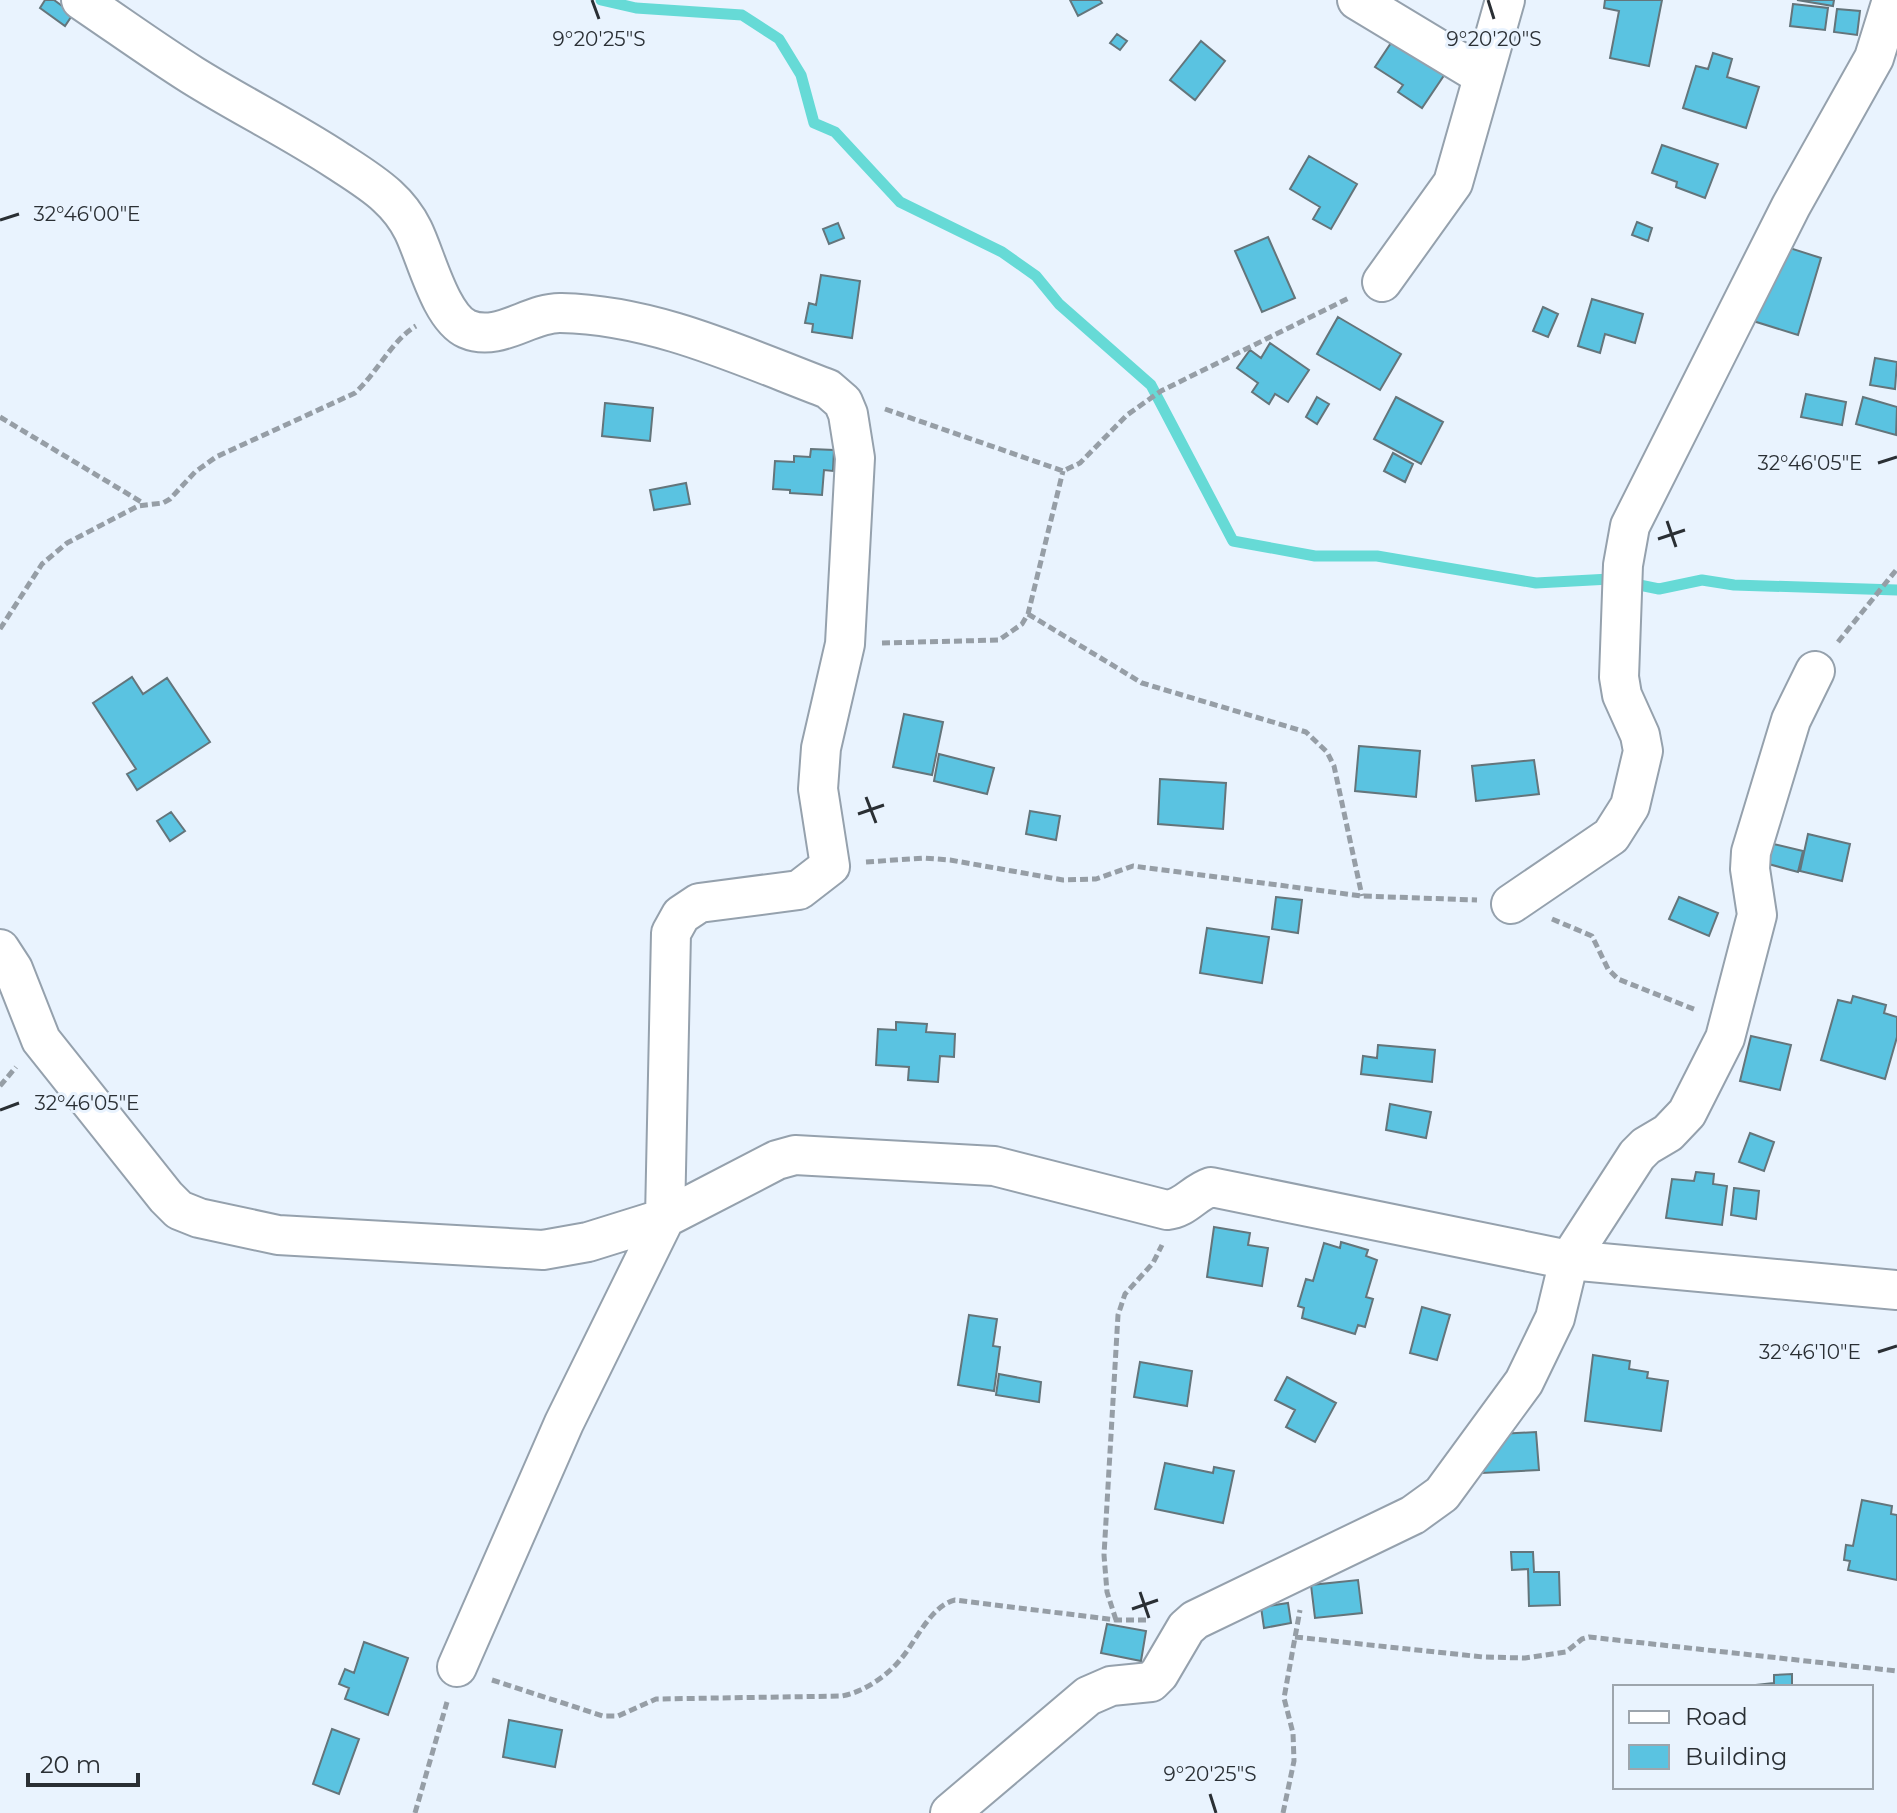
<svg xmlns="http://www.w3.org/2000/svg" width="1897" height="1813" font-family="Montserrat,sans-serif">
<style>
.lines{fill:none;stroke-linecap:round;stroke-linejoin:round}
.stream{stroke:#66dad6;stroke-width:11}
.building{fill:#5ac3e1;stroke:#64757b;stroke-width:2}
.minor-casing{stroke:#95a1ad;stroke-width:42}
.path{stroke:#969ea6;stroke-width:5;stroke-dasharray:8 4;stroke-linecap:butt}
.minor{stroke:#fff;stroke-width:38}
.ticks{fill:none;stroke:#2a2f34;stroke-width:3}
.ticks-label{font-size:20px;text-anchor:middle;fill:#2a2f34;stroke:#e9f3fe;stroke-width:6;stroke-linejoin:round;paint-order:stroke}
</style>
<rect width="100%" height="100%" fill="#e9f3fe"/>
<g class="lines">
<path class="stream" d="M601 0 636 8 742 15 779 39 801 75 814 123 835 132 900 202 1002 252 1036 276 1059 304 1151 385 1233 541 1315 556H1377L1536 583 1610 579 1659 589 1702 580 1734 585 1897 590"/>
</g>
<path class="building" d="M45 0H54L73 14 65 26 40 8Z
M1070 0H1100L1102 3 1078 16Z
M1605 0H1662L1649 66 1610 58 1619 11 1604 8Z
M1797 0H1834L1833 6Z
M1793 4 1828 8 1825 30 1790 26Z
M1837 9 1860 11 1857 35 1834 32Z
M1401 28 1453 62 1422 108 1398 92 1403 85 1375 67Z
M1117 34 1127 41 1120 50 1110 43Z
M1201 41 1225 61 1195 100 1170 80Z
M1713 53 1732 59 1727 77 1759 87 1746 128 1683 108 1696 66 1708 69Z
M1662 145 1718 164 1705 198 1676 187 1677 182 1652 173Z
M1309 156 1357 184 1331 229 1313 219 1320 207 1290 189Z
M1637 222 1652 228 1648 241 1632 235Z
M838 223 844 238 829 244 823 229Z
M1268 237 1295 298 1262 312 1235 251Z
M1774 243 1821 258 1798 335 1750 320Z
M821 275 860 281 852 338 812 332 813 324 805 323 809 303 816 305Z
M1592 299 1643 314 1635 343 1605 334 1600 353 1578 346Z
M1543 307 1558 314 1548 337 1533 331Z
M1338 317 1401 354 1380 390 1317 354Z
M1270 343 1309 370 1288 402 1275 394 1269 404 1252 392 1258 383 1237 368 1250 350 1261 358Z
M1875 358 1897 362 1895 389 1870 385Z
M1806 394 1846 402 1842 425 1801 417Z
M1317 397 1329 404 1317 424 1306 417Z
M1396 397 1443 422 1421 464 1374 439Z
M1863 397 1897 407 1896 435 1856 424Z
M605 403 653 408 650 441 602 436Z
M811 449 834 450 833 471 824 470 822 495 790 493V490L773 489 775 461 794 462V456L810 457Z
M1393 453 1413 464 1405 482 1384 471Z
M686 483 690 504 654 510 650 490Z
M132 677 143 694 167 678 210 742 137 790 127 774 136 769 93 703Z
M904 714 943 722 932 775 893 767Z
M1359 746 1420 751 1416 797 1355 791Z
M939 754 994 768 987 794 934 781Z
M1534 760 1539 794 1476 801 1472 766Z
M1160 779 1226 783 1223 829 1158 824Z
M1030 811 1060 816 1056 840 1026 834Z
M171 812 185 831 170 841 157 821Z
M1808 834 1850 844 1842 881 1800 871Z
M1765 842 1803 851 1798 872 1761 862Z
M1276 897 1302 900 1298 933 1272 929Z
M1679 897 1718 913 1709 936 1669 919Z
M1207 928 1269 937 1262 983 1200 973Z
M1853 996 1886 1005 1884 1013 1897 1017V1037L1885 1079 1821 1060 1838 1000 1851 1003Z
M896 1022 927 1024 926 1032 955 1034 954 1057 940 1056 938 1082 908 1080 909 1067 876 1065 878 1029 896 1030Z
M1751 1036 1791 1045 1780 1090 1740 1081Z
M1378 1045 1435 1050 1432 1082 1361 1074 1363 1056 1377 1058Z
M1390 1104 1431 1112 1426 1138 1386 1130Z
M1750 1133 1774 1142 1764 1171 1739 1162Z
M1696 1172 1714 1174 1713 1184 1727 1186 1722 1225 1666 1218 1672 1179 1694 1181Z
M1734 1188 1759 1191 1756 1219 1731 1215Z
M1214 1227 1250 1233 1248 1245 1268 1248 1262 1286 1207 1277Z
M1341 1242 1368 1250 1366 1256 1377 1260 1366 1297 1373 1299 1365 1327 1358 1325 1355 1334 1302 1318 1304 1308 1298 1306 1306 1279 1313 1281 1324 1243 1340 1248Z
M1422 1307 1450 1315 1437 1360 1410 1353Z
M969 1315 997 1319 993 1346 1000 1347 994 1391 958 1385Z
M1593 1355 1630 1361 1629 1369 1648 1372 1647 1378 1668 1381 1661 1431 1585 1421Z
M1140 1362 1192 1371 1187 1406 1134 1397Z
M999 1374 1041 1382 1039 1402 996 1395Z
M1287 1377 1336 1403 1315 1442 1286 1427 1295 1410 1275 1400Z
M1536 1432 1539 1470 1482 1473 1480 1435Z
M1165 1463 1213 1473 1214 1467 1234 1471 1223 1523 1155 1509Z
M1862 1500 1892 1506 1891 1514 1897 1515V1580L1848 1570 1850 1561 1844 1560 1846 1545 1853 1546Z
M1511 1552H1533L1534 1572H1559L1560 1605 1529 1606 1528 1569 1512 1570Z
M1358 1580 1362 1613 1315 1618 1311 1585Z
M1288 1603 1291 1623 1264 1628 1261 1607Z
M1107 1624 1146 1631 1141 1661 1101 1653Z
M364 1642 408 1658 388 1715 345 1699 349 1688 339 1684 345 1669 354 1673Z
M1792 1674V1687H1737L1774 1683V1675Z
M509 1720 562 1730 555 1767 503 1757Z
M332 1729 359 1739 339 1794 313 1784Z"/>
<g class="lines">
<g class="minor-casing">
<path id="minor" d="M81 0C118 25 154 51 192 75 240 105 291 130 338 161 355 172 373 183 387 196 398 206 407 218 413 230 426 256 440 317 467 329 499 343 530 312 561 313 655 315 741 356 828 389L843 402 848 414 855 458 845 644 821 748 818 789 830 866 799 890 699 903 681 915 671 933 665 1218 777 1160 795 1155 994 1166 1167 1210C1186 1208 1193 1193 1211 1187L1569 1260 1897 1290
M1357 0 1483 76
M1382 282 1453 183 1505 0
M1511 904 1611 836 1630 806 1643 751 1640 735 1622 695 1619 677 1623 565 1630 526 1791 206 1874 58 1892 0
M0 949 13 969 41 1040 166 1197 179 1210 199 1218 278 1235 543 1250 588 1242 665 1218 564 1423 457 1667
M950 1813 1088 1696 1111 1686 1151 1682 1159 1674 1186 1628 1195 1620 1413 1515 1442 1494 1524 1382 1555 1318 1569 1260 1637 1155 1646 1146 1668 1133 1687 1113 1725 1038 1757 915 1750 869 1751 852 1791 720 1815 671"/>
</g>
<path class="path" d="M885 409 1063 471 1080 463 1127 415 1161 391 1349 298
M0 417 143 503
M1028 614 1142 683 1306 732 1327 752 1334 766 1362 896
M0 629 42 564 67 543 138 506 163 503 170 499 195 472 216 457 355 393C376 374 393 339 416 326
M1838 642 1897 569
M882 643 999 640 1022 624 1028 614 1063 471
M866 862 924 858 950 860 1063 880 1096 879 1133 866 1362 896 1477 900
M1552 919 1592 936 1608 969 1618 979 1696 1010
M0 1086 16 1067
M1116 1620 1107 1592 1104 1555 1118 1315 1125 1294 1153 1263 1162 1245
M1295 1637 1483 1657 1525 1658 1566 1652 1582 1639 1589 1637 1897 1671
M492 1680 603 1716H618L656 1699 842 1696C863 1692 886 1677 900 1660 916 1642 930 1606 955 1600L1116 1620H1148
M415 1813 447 1702
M1283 1813 1294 1761 1293 1733 1284 1698 1300 1610"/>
<use href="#minor" class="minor"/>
</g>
<path class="ticks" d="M592 0 599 19M1488 0 1494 19M0 220 19 214M1878 463 1897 457M1667 521 1676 547M1658 539 1685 530M866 797 876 823M858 814 884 805M0 1110 19 1103M1878 1352 1897 1346M1140 1592 1149 1618M1132 1609 1158 1600M1210 1794 1216 1813"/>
<g class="ticks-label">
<text x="599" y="46">9°20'25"S</text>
<text x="1494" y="46">9°20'20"S</text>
<text x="87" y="221">32°46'00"E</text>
<text x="1810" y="470">32°46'05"E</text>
<text x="87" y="1110">32°46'05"E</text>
<text x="1810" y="1359">32°46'10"E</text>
<text x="1210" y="1781">9°20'25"S</text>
</g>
<rect x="1613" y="1685" width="260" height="104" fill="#e9f3fe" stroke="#9da5ad" stroke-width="2"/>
<rect x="1629" y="1711" width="40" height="12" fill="#ffffff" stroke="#9da5ad" stroke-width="2"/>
<text x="1685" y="1725" font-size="24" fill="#2a2f34">Road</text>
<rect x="1629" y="1745" width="40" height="24" fill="#5ac3e1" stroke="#9da5ad" stroke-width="2"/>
<text x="1685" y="1765" font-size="24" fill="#2a2f34">Building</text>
<path d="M28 1773v12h110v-12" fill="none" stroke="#2a2f34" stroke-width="4"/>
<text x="40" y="1773" font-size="24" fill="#2a2f34" stroke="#e9f3fe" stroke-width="6" paint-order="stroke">20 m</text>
</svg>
